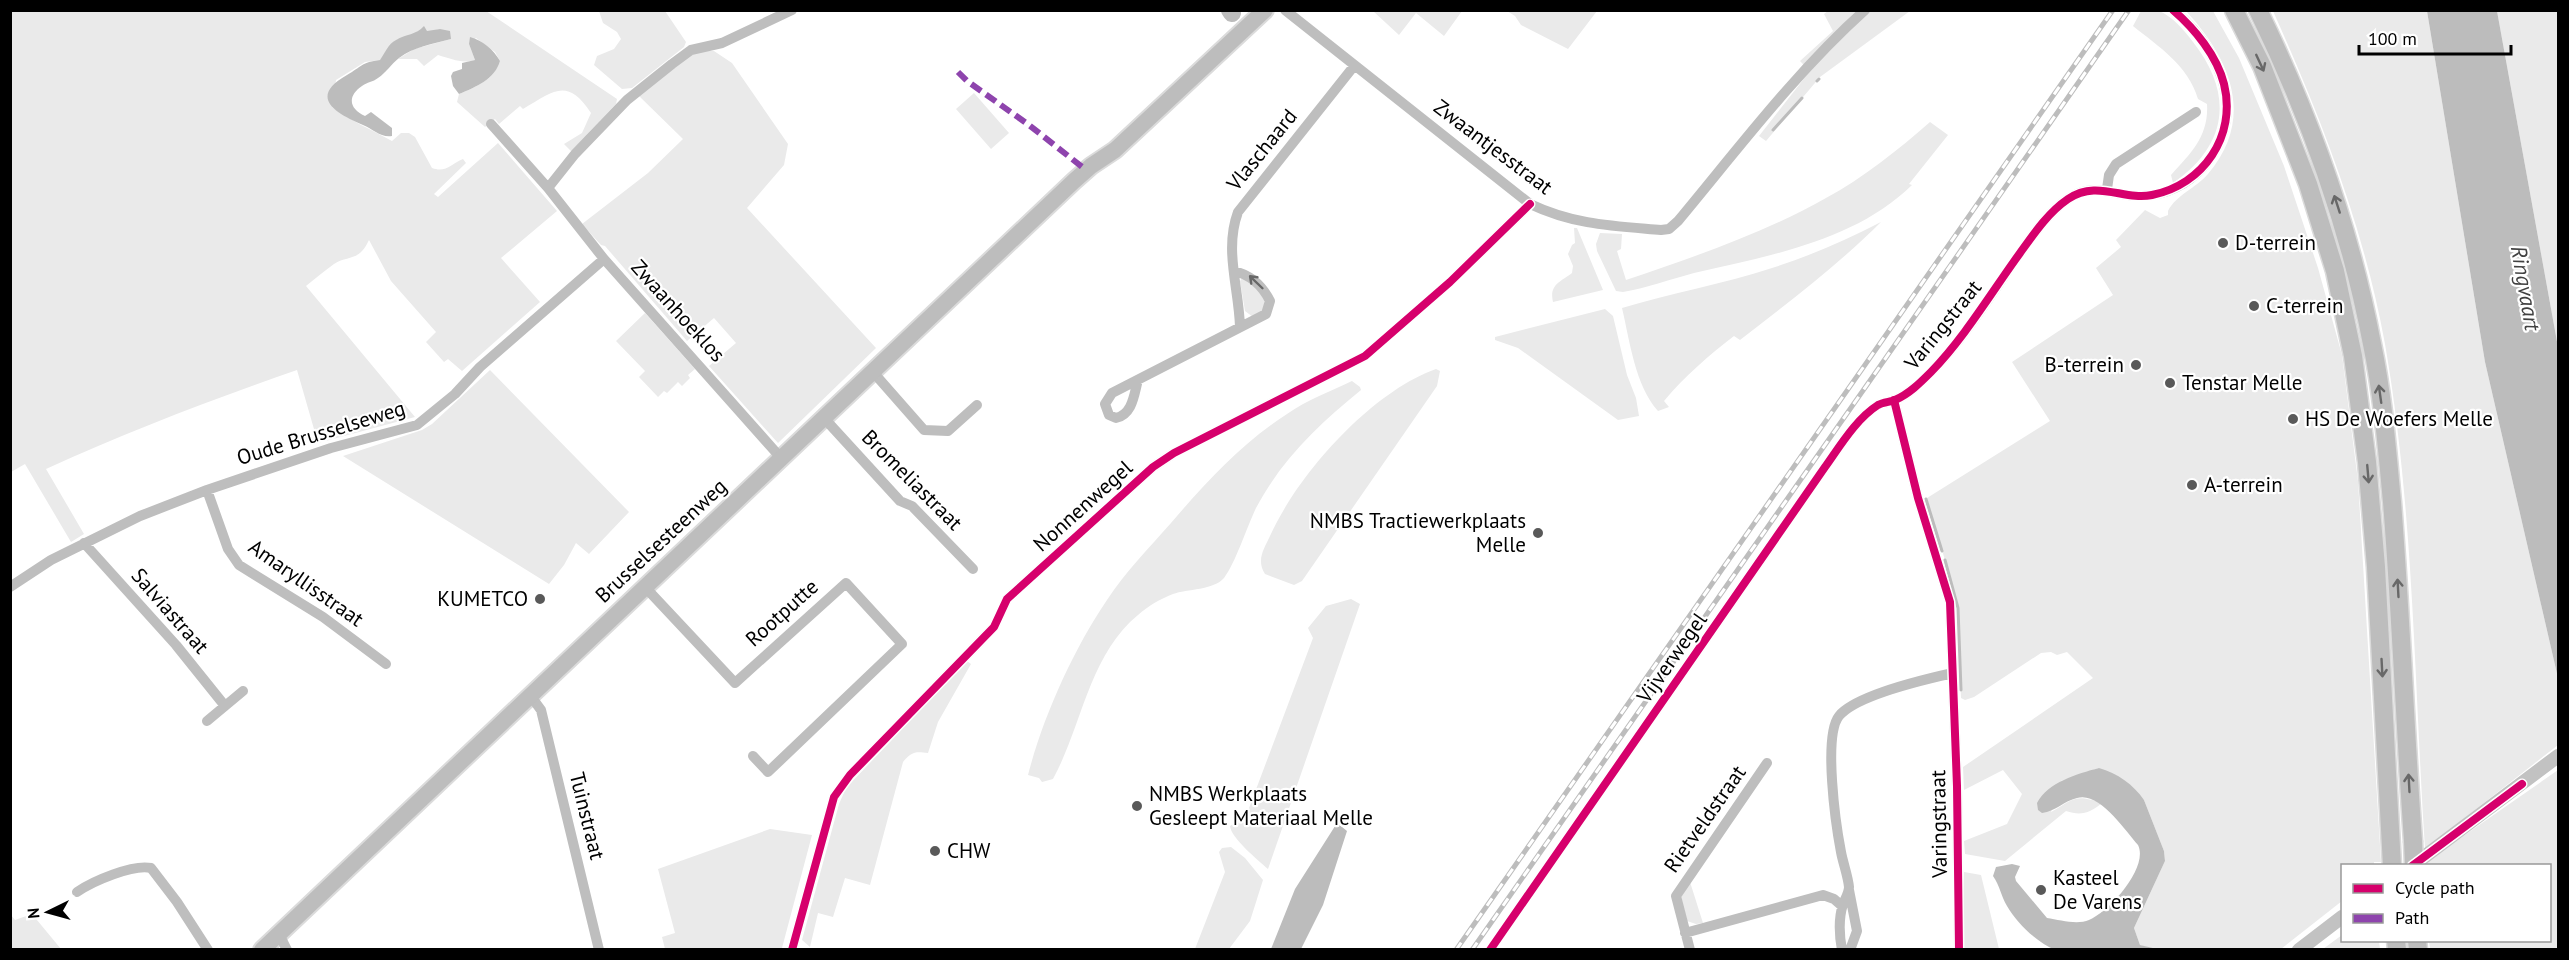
<svg xmlns="http://www.w3.org/2000/svg" width="2569" height="960" font-family="'PT Sans',sans-serif">
<style>
.green{fill:#eaeaea}
.water{fill:#bcbcbc}
.lines{fill:none;stroke-linecap:round;stroke-linejoin:round}
.stream{stroke:#bcbcbc;stroke-width:3}
.river{stroke:#bcbcbc;stroke-width:18}
.primary-casing{stroke:#dbdbdb;stroke-width:20}
.highway-casing{stroke:#dbdbdb;stroke-width:21}
.street{stroke:#bebebe;stroke-width:10}
.secondary{stroke:#c2c2c2;stroke-width:14}
.primary{stroke:#bdbdbd;stroke-width:16}
.highway{stroke:#bdbdbd;stroke-width:18}
.rail-casing{stroke:#bdbdbd;stroke-width:5}
.rail{stroke:#fff;stroke-width:3;stroke-dasharray:9;stroke-linecap:butt}
.highway-bridge-casing{stroke:#dbdbdb;stroke-width:21;stroke-linecap:butt}
.highway-bridge{stroke:#bdbdbd;stroke-width:18}
.quiet{stroke:#8e44ad;stroke-width:6;stroke-dasharray:12 6;stroke-linecap:butt}
.cycleway-casing{stroke:#fff;stroke-width:11}
.cycleway{stroke:#d6006c;stroke-width:8}
.oneway{stroke:#686868}
.poi-dot{fill:#595959;stroke:#fff;stroke-width:2}
.labels{text-anchor:middle;stroke-width:4.5;stroke-linejoin:round;paint-order:stroke}
.street-label{font-size:21px;fill:#000;stroke:#fff}
.poi-label{font-size:21px;fill:#000;stroke:#fff;text-anchor:start}
.water-label{font-size:22px;font-style:italic;fill:#414141;stroke:#fff}
</style>
<rect width="100%" height="100%" fill="#fff"/>
<path class="green" d="M1829 10 1910 11 1820 77 1766 141 1759 136 1810 71 1800 61 1833 31 1824 14Z
M10 11H486L617 99 616 104 571 151 564 144 582 133 591 113C567 77 554 91 523 109L520 106 499 124 495 119 485 127 457 102 459 94C476 87 495 79 500 61L495 52 476 38 469 44 475 60C462 64 452 59 438 55L424 66 417 59H398L414 49 451 39 440 29 396 40 380 60 365 62 336 80 332 107C351 121 372 130 392 141L401 133H409L415 137 432 168C446 173 451 164 463 159L466 163 434 194 438 197 498 143 557 211 501 258 540 302 462 371 448 359 444 362 426 342 436 332 391 281 369 240C359 262 348 255 334 264 324 271 315 279 306 286L415 417 318 443 297 370C211 400 129 431 46 469L84 534 71 542 25 464 11 472Z
M599 11H665L686 42 684 47 632 88 622 89 594 65 597 56 614 49 621 39 617 32 603 23Z
M1373 11H1462L1444 36 1416 13 1399 35Z
M1507 11H1597L1568 49 1521 25 1515 16Z
M2141 11C2146 11 2154 9 2159 11 2172 16 2185 31 2193 42 2234 94 2228 145 2173 183L2171 175C2191 153 2209 136 2207 104L2198 99C2188 65 2159 47 2133 26Z
M2186 11H2213L2239 58 2284 166 2318 268 2342 355 2358 481 2381 862H2374V865L2342 866V901L2281 949 2157 950 2140 945 2134 928 2165 861 2164 851 2144 800 2099 768 2061 781 2051 812C2075 798 2075 794 2102 803 2090 813 2081 816 2066 811L2005 861 1965 854 1964 841 2007 824 2022 794 2003 770 1964 790 1963 767 2093 678 2067 652 2057 655 2051 652 2041 653 1974 697 1965 700 1961 698 1957 602 1927 498 2050 421 2012 362 2113 295 2096 268 2121 247 2116 240 2145 210 2160 218 2168 215V211C2176 195 2196 188 2208 174 2256 117 2230 59 2186 11Z
M2273 11H2427L2485 362 2558 678V745L2425 849C2414 681 2414 511 2385 344 2364 228 2321 118 2273 11Z
M2497 11H2558V347Z
M703 51H714L732 63 788 144 784 165 747 208 876 348 778 443 709 366 736 343 714 318 687 341 605 246 601 245 582 224 648 173 683 139 638 95 690 55Z
M974 93 1009 133 991 149 956 109Z
M1930 122 1948 135 1909 184 1912 185C1855 241 1768 256 1694 273 1671 279 1647 288 1623 292L1616 291 1597 251 1596 244 1600 233 1622 234 1621 249 1617 251 1626 280C1694 257 1764 233 1826 198 1863 178 1898 150 1930 122Z
M1881 222C1838 265 1789 302 1740 340L1734 336C1708 356 1685 376 1664 401L1669 407 1658 411C1635 385 1630 342 1622 308 1671 293 1723 284 1772 268 1810 256 1846 240 1881 222Z
M1574 228H1577L1603 290 1553 302C1549 285 1560 282 1572 273L1573 266 1568 254 1572 245 1575 243Z
M1242 278H1247L1265 298V310L1253 317 1245 311 1240 281Z
M1605 309 1613 316 1627 375 1636 398 1639 416 1618 420 1518 348 1495 340V337Z
M645 313 695 369 688 375 690 378 682 386 678 382 667 393 664 391 658 397 639 377 645 371 616 341Z
M1436 369 1440 371 1437 386 1302 581 1294 585 1265 574C1256 560 1264 549 1270 536 1298 474 1371 392 1436 369Z
M490 370 629 512 589 554 576 543 564 565 549 584 343 456 422 430 432 424Z
M1352 381 1360 387 1361 390C1319 424 1282 459 1256 508 1247 527 1235 564 1224 578 1214 590 1187 589 1173 594 1160 599 1148 606 1138 615 1089 655 1082 726 1053 779L1042 782 1039 778 1028 775C1043 717 1073 650 1107 600 1125 572 1149 548 1171 523 1206 482 1242 443 1287 414 1307 400 1331 391 1352 381Z
M1351 599 1360 604 1268 869C1258 860 1231 838 1230 826L1246 816 1313 638 1308 628 1326 606Z
M967 661 971 664 938 722 928 753C915 751 911 752 903 762L870 885 845 878 833 917 818 913 810 947 802 940 839 804 846 788Z
M2558 770V949H2430L2429 941 2550 940V866H2426V862Z
M770 829 812 835 782 948 665 949 662 937 675 933 658 869Z
M1231 847 1245 858 1263 880 1250 921 1229 949H1195L1225 872 1219 852 1222 848Z
M1964 872 1981 875 1999 949 1963 950Z
M1690 882 1703 923 1696 924 1687 921 1681 897Z
M32 914 61 949H11V915L15 920Z
M2342 935V940L2379 941 2380 949H2323Z"/>
<path class="water" d="M2427 11H2497L2558 347V678L2485 362Z
M424 26 427 31 440 29 450 31 451 39C433 44 413 47 399 58 391 64 386 73 378 78 373 82 367 82 362 86 347 96 349 109 365 116L371 112 392 128V136C381 138 373 129 363 125 335 113 308 97 347 75 361 67 362 62 380 60 385 53 388 44 396 40 406 34 416 35 424 26Z
M470 37C482 40 494 50 500 61 495 79 476 87 459 94L453 86 451 76 453 72 462 69V63L475 60 469 44Z
M2099 768C2117 773 2134 785 2144 800L2164 851 2165 861 2134 928 2140 945 2157 949 2056 950C2037 943 2017 923 2007 906 2001 896 2000 886 1993 876L1996 867 2012 864 2020 866 2015 877 2016 881 2047 918C2060 920 2077 925 2089 920 2110 911 2149 867 2138 845 2125 830 2099 791 2077 798 2064 801 2056 811 2042 813L2038 810 2037 803C2048 782 2077 774 2099 768Z
M1337 823 1347 831 1323 905 1301 949H1271L1295 889Z"/>
<g class="lines">
<path class="stream" d="M1817 81 1819 79
M1773 130 1802 98
M1926 499 1942 551
M1945 560 1958 608 1961 690"/>
<path class="river" d="M1230 10 1232 13"/>
<g class="primary-casing">
<path id="primary" d="M262 950 1074 181 1091 166 1115 150 1265 10"/>
</g>
<g class="highway-casing">
<path id="highway" d="M2234 10 2262 66 2308 184 2335 271 2353 356 2367 462 2376 567 2392 866
M2258 10C2310 117 2350 228 2372 344 2383 396 2387 449 2392 502 2401 615 2405 728 2413 841
M2396 940 2397 950
M2417 940 2418 950"/>
</g>
<path class="street" d="M1285 10 1530 204C1574 225 1614 226 1661 230L1669 229 1678 221C1738 149 1795 73 1865 10
M491 124 548 188 604 259 781 458
M548 188 575 154 627 100 672 64 691 50 722 43 792 10
M2107 189 2109 175 2116 164 2196 112
M1240 327C1239 288 1224 250 1238 212L1354 66
M873 372 924 430 948 431 977 405
M1138 380C1134 394 1133 414 1116 418L1109 415 1105 404 1112 393 1266 314 1270 301C1262 285 1251 275 1234 271
M1894 400 1918 498 1950 602 1957 786 1959 950
M824 418 900 501 912 506 973 569
M207 490 228 549 239 565 323 617 386 664
M84 543 176 645 225 706
M10 587 51 560 140 516 207 490 331 448 417 425 455 394 480 367 604 259
M645 587 735 683 846 583 902 644 768 772 753 756
M530 695 541 710 599 950
M207 721 243 691
M1849 890 1857 931 1850 950
M77 892C93 881 133 864 151 868L177 902 208 950
M1685 933 1823 895 1834 899 1842 906
M279 934 287 950
M792 950 834 797 850 775 994 627 1007 599 1153 467 1174 453 1365 356 1450 282 1530 204
M1490 950 1825 467C1840 446 1856 419 1878 405 1883 402 1890 402 1895 400 1909 394 1920 383 1931 372 1963 339 1989 298 2015 260 2031 238 2046 214 2068 199 2095 180 2117 198 2143 196 2190 194 2227 152 2227 106 2226 69 2201 32 2173 10
M1690 950 1676 896 1767 763
M1842 950C1839 934 1838 920 1843 904 1845 899 1849 893 1849 887 1848 876 1843 863 1841 852 1836 826 1823 736 1839 716 1856 695 1926 679 1953 673"/>
<path class="secondary" d="M2412 866 2558 756
M2299 950 2342 917"/>
<use href="#primary" class="primary"/>
<use href="#highway" class="highway"/>
<g class="rail-casing">
<path id="rail" d="M1456 950 2113 10
M1472 950 2129 10"/>
</g>
<use href="#rail" class="rail"/>
<g class="highway-bridge-casing">
<path id="highway-bridge" d="M2413 841 2414 866"/>
</g>
<use href="#highway-bridge" class="highway-bridge"/>
<path class="quiet" d="M958 72 967 81 1029 125 1086 170"/>
<g class="cycleway-casing">
<path id="cycleway" d="M1894 400 1918 498 1950 602 1957 786 1959 950
M2412 866 2522 784
M792 950 834 797 850 775 994 627 1007 599 1153 467 1174 453 1365 356 1450 282 1530 204
M1490 950 1825 467C1840 446 1856 419 1878 405 1883 402 1890 402 1895 400 1909 394 1920 383 1931 372 1963 339 1988 298 2015 260 2031 238 2046 214 2068 199 2097 179 2124 201 2152 195 2203 185 2237 136 2224 84 2217 56 2195 29 2173 10"/>
</g>
<use href="#cycleway" class="cycleway"/>
</g>
<defs><path id="oneway-shaft" d="M-6 0H5M1.5-3L5.5 0L1.5 3" fill="none" stroke-width="1.6" stroke-linecap="round" stroke-linejoin="round" transform="scale(1.5)"/></defs>
<g class="oneway">
<use href="#oneway-shaft" transform="translate(2260 63) rotate(65)"/>
<use href="#oneway-shaft" transform="translate(2337 204) rotate(-108)"/>
<use href="#oneway-shaft" transform="translate(1256 282) rotate(-136)"/>
<use href="#oneway-shaft" transform="translate(2380 394) rotate(-98)"/>
<use href="#oneway-shaft" transform="translate(2368 474) rotate(85)"/>
<use href="#oneway-shaft" transform="translate(2398 588) rotate(-93)"/>
<use href="#oneway-shaft" transform="translate(2382 668) rotate(87)"/>
<use href="#oneway-shaft" transform="translate(2409 783) rotate(-93)"/>
</g>
<g class="poi-dot">
<circle cx="2223" cy="243" r="6"/>
<circle cx="2254" cy="306" r="6"/>
<circle cx="2136" cy="365" r="6"/>
<circle cx="2170" cy="383" r="6"/>
<circle cx="2293" cy="419" r="6"/>
<circle cx="2192" cy="485" r="6"/>
<circle cx="1538" cy="533" r="6"/>
<circle cx="540" cy="599" r="6"/>
<circle cx="1137" cy="806" r="6"/>
<circle cx="935" cy="851" r="6"/>
<circle cx="2041" cy="890" r="6"/>
</g>
<g class="labels">
<g class="street-label">
<text transform="translate(1493 147) rotate(37)" y="7">Zwaantjesstraat</text>
<text transform="translate(1262 150) rotate(-51)" y="7">Vlaschaard</text>
<text transform="translate(678 311) rotate(48)" y="7">Zwaanhoeklos</text>
<text transform="translate(1943 325) rotate(-51)" y="7">Varingstraat</text>
<text transform="translate(321 433) rotate(-17)" y="7">Oude Brusselseweg</text>
<text transform="translate(912 480) rotate(45)" y="7">Bromeliastraat</text>
<text transform="translate(1083 506) rotate(-42)" y="7">Nonnenwegel</text>
<text transform="translate(661 541) rotate(-43)" y="7">Brusselsesteenweg</text>
<text transform="translate(306 583) rotate(35)" y="7">Amaryllisstraat</text>
<text transform="translate(170 611) rotate(49)" y="7">Salviastraat</text>
<text transform="translate(782 613) rotate(-42)" y="7">Rootputte</text>
<text transform="translate(1672 658) rotate(-55)" y="7">Vijverwegel</text>
<text transform="translate(587 816) rotate(76)" y="7">Tuinstraat</text>
<text transform="translate(1705 819) rotate(-55)" y="7">Rietveldstraat</text>
<text transform="translate(1939 824) rotate(-91)" y="7">Varingstraat</text>
</g>
<g class="poi-label">
<text x="2235" y="250">D-terrein</text>
<text x="2266" y="313">C-terrein</text>
<text x="2124" y="372" text-anchor="end">B-terrein</text>
<text x="2182" y="390">Tenstar Melle</text>
<text x="2305" y="426">HS De Woefers Melle</text>
<text x="2204" y="492">A-terrein</text>
<text x="1526" y="528" text-anchor="end">NMBS Tractiewerkplaats<tspan x="1526" dy="24">Melle</tspan></text>
<text x="528" y="606" text-anchor="end">KUMETCO</text>
<text x="1149" y="801">NMBS Werkplaats<tspan x="1149" dy="24">Gesleept Materiaal Melle</tspan></text>
<text x="947" y="858">CHW</text>
<text x="2053" y="885">Kasteel<tspan x="2053" dy="24">De Varens</tspan></text>
</g>
<g class="water-label">
<text transform="translate(2526 288) rotate(80)" y="8">Ringvaart</text>
</g>
</g>
<rect width="2569" height="960" fill="none" stroke="#000000" stroke-width="24"/>
<rect x="2341" y="864" width="210" height="78" fill="#ffffff" stroke="#999999" stroke-width="1.5"/>
<rect x="2353" y="884" width="30" height="9" fill="#d6006c" stroke="#999999" stroke-width="1.5"/>
<text x="2395" y="894" font-size="18" fill="#000000">Cycle path</text>
<rect x="2353" y="914" width="30" height="9" fill="#8e44ad" stroke="#999999" stroke-width="1.5"/>
<text x="2395" y="924" font-size="18" fill="#000000">Path</text>
<g transform="translate(48 912) rotate(265)" stroke="#ffffff" stroke-width="4.5" paint-order="stroke">
<path d="M0-4.5L10 22L0 15L-10 22Z" fill="#000000"/>
<text y="-9" font-size="16" font-weight="bold" text-anchor="middle" fill="#000000">N</text>
</g>
<path d="M2359 45v9h152v-9" fill="none" stroke="#000000" stroke-width="3"/>
<text x="2368" y="45" font-size="18" fill="#000000" stroke="#ffffff" stroke-width="4.5" paint-order="stroke">100 m</text>
</svg>
